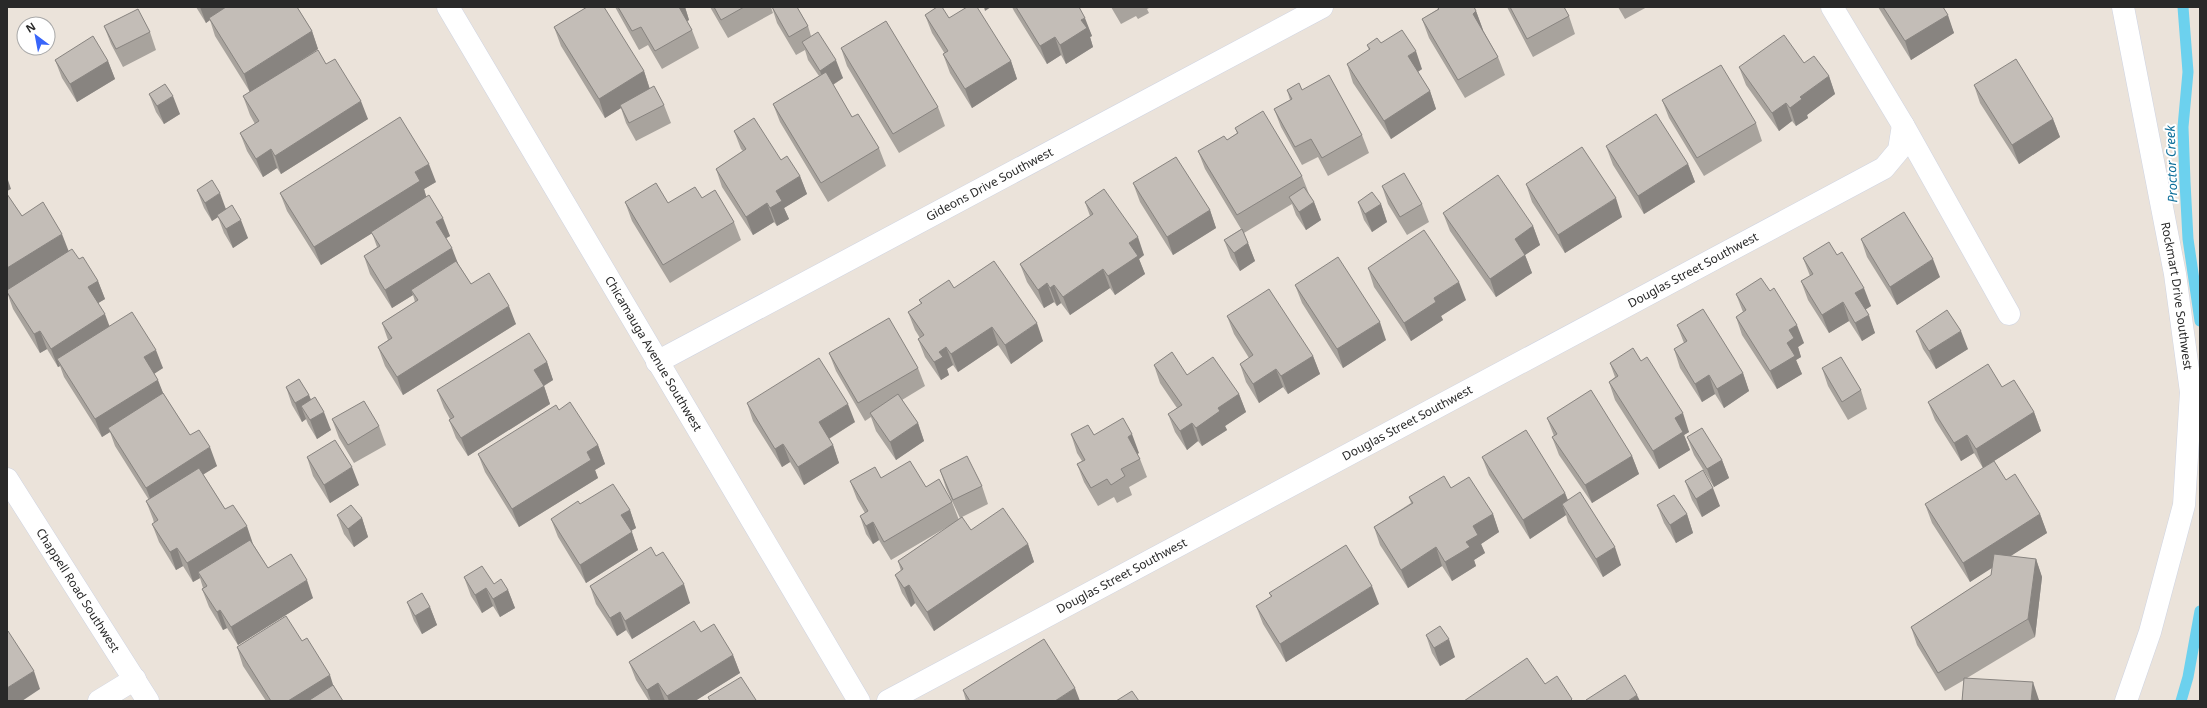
<svg xmlns="http://www.w3.org/2000/svg" width="2207" height="708" font-family="'Noto Sans',sans-serif">
<style>
.lines{fill:none;stroke-linecap:round;stroke-linejoin:round}
.stream{stroke:#6cd1ee;stroke-width:11}
.minor-casing{stroke:#cfd4e2;stroke-width:23}
.minor{stroke:#fff;stroke-width:22}
.wall{fill:#a8a39d}
.shaded-wall{fill:#888480}
.building{fill:#c3bdb7;stroke:#888480}
.labels{text-anchor:middle;stroke-width:4;stroke-linejoin:round;paint-order:stroke}
.street-label{font-size:12px;fill:#292929;stroke:#fff}
.water-label{font-size:13px;font-style:italic;fill:#0d6e99;stroke:#fff}
</style>
<rect width="100%" height="100%" fill="#ebe3da"/>
<g class="lines">
<path class="stream" d="M2183 7 2188 72 2183 127 2185 182 2188 239 2200 321
M2181 701 2188 677 2200 611"/>
<g class="minor-casing">
<g id="minor">
<path id="s1" d="M448 7 859 701"/>
<path d="M1832 7 1903 125 2009 314"/>
<path id="s2" d="M2123 7 2175 274 2191 392 2184 505 2150 632 2126 701"/>
<path id="s3" d="M657 362 1322 7"/>
<path id="s4" d="M7 479 148 701"/>
<path d="M99 701 135 679"/>
<path id="s5" d="M888 701 1884 168 1899 150 1903 125"/>
</g>
</g>
<use href="#minor" class="minor"/>
</g>
<path class="wall" d="M196 7H297L312 31 318 49 313 53 326 64 368 119 281 174 277 168 263 177 247 151 240 133 255 124 250 115 243 96 250 92 215 36 210 20 206 23Z
M615 7H685L689 20 687 21 692 30 699 48 662 69 648 45 639 50Z
M710 7H771L773 13 728 38Z
M772 7H797L808 26 811 36 843 78 833 85 852 117 879 148 886 166 828 202 780 122 773 104 819 76 808 60 805 50 796 55 777 23Z
M1012 7H1079L1092 36 1090 37 1093 47 1066 64 1061 55 1047 64 1014 11Z
M1111 7H1151L1147 9 1149 13 1138 19 1136 16 1121 24Z
M1437 7 1476 11 1483 30 1498 57 1505 75 1465 98 1429 38 1422 19 1438 9Z
M1507 7H1564L1569 16 1575 34 1533 57Z
M1618 7H1647L1625 19Z
M1878 7H1943L1954 33 1911 60Z
M925 15 949 18 1011 61 1017 79 972 108 950 73 943 54H945L932 33Z
M104 26 150 32 156 50 123 67 111 44Z
M554 27 644 71 650 89 664 105 671 123 636 141 626 123 621 108 605 118 561 46Z
M1381 43 1422 69 1418 72 1430 91 1436 109 1391 139 1353 83 1347 64 1369 50 1367 45Z
M841 48 938 107 945 126 899 153 847 66Z
M55 60 108 61 115 79 77 102 62 78Z
M1804 63 1829 76 1835 94 1807 115 1808 118 1796 126 1792 121 1779 131 1746 85 1739 67Z
M1974 85 2053 119 2060 137 2019 164 1980 103Z
M1287 90H1302L1362 135 1369 153 1328 176 1318 157 1302 165 1281 127 1274 109 1290 100Z
M149 94 180 114 164 124 156 112Z
M1662 100 1756 123 1762 141 1704 176 1669 118Z
M1235 128 1302 176 1309 194 1314 202 1321 220 1306 230 1296 215 1292 204 1244 233 1255 261 1240 271 1231 258 1224 240 1241 229 1205 169 1198 151 1227 140 1237 133Z
M734 131 781 160 800 176 807 194 784 208 789 219 777 226 774 222 753 235 722 187 716 169 743 151 741 149Z
M1606 146 1688 164 1695 182 1644 214 1613 165Z
M436 182 424 189 426 197 450 236 446 238 457 262 471 284 516 324 403 395 385 366 378 347 388 340 382 323 415 302 413 295 392 308 370 274 364 256 377 247 372 233 321 265 287 211 280 193Z
M1133 183 1210 210 1216 228 1173 255 1140 202Z
M1526 184 1622 217 1565 253 1532 202Z
M1382 186 1422 204 1429 222 1407 235 1388 204Z
M197 190 226 209 248 238 233 248 224 233 218 217 212 221 204 208Z
M7 194 22 216 79 259 98 281 105 299 98 303 109 326 163 368 154 373 163 393 190 435 217 466 203 474 225 509 253 544 268 568 313 598 238 645 227 628 223 630 209 607 202 589 203 588 200 578 193 582 183 566 176 570 159 542 152 524 154 523 153 519 146 501 149 500 115 446 110 432 102 437 64 377 60 366 58 367 47 349 40 353 13 309 7 292Z
M702 198 734 222 741 240 670 283 632 221 625 202 668 203Z
M1085 202 1144 255 1139 259 1145 274 1115 295 1110 288 1070 315 1061 303 1057 306 1054 302 1044 308 1027 282 1020 264 1090 216Z
M1358 202 1381 204 1387 222 1372 232 1364 220Z
M1443 213 1533 226 1540 245 1525 255 1532 273 1496 297 1450 231Z
M1861 239 1940 277 1897 305 1867 257Z
M1837 255 1871 306 1865 309 1875 333 1862 341 1849 321 1829 333 1808 300 1801 281 1810 276 1803 258Z
M1368 268 1466 300 1441 316 1443 320 1411 341 1374 287Z
M1295 285 1386 340 1343 368 1302 303Z
M954 288 1043 341 1011 364 998 345 958 372 953 365 947 369 949 375 941 380 925 357 918 339 920 338 915 330 908 312 921 304 919 300Z
M1736 294 1804 343 1798 347 1801 357 1796 360 1802 374 1777 389 1742 335 1736 317 1743 312Z
M1227 316 1313 356 1320 374 1288 394 1283 387 1259 403 1246 382 1240 364 1249 358 1234 334Z
M1677 325 1743 373 1749 391 1724 408 1715 394 1702 402 1680 368 1674 349 1684 343Z
M1916 331 1968 349 1936 369 1923 349Z
M829 353 918 368 925 386 902 400 918 423 924 441 896 460 876 431 871 417 865 421 836 371Z
M1641 361 1689 432 1684 435 1690 450 1659 469 1615 400 1609 382 1615 377 1610 363Z
M547 362 553 380 544 386 550 404 468 456 456 438 449 420 450 419 444 408 437 390Z
M1154 365 1187 375 1239 394 1246 412 1225 426 1227 430 1202 446 1198 441 1187 450 1175 432 1168 414 1177 408 1160 383Z
M1822 368 1861 390 1867 409 1848 420 1828 386Z
M286 387 309 395 311 400 331 430 317 439 308 424 306 419 302 422 292 405Z
M2002 387 2034 412 2041 431 1983 468 1974 453 1961 461 1935 420 1928 402Z
M747 403 855 422 829 439 833 445 839 463 804 485 790 462 782 467 753 421Z
M559 410 598 445 605 464 595 470 598 478 519 527 485 472 478 454Z
M1547 418 1632 456 1639 474 1592 503 1559 455 1552 437 1554 436Z
M332 419 379 426 386 445 354 463 339 438Z
M1071 434 1094 435 1139 453 1137 454 1140 459 1147 477 1129 487 1132 495 1117 503 1114 497 1098 506 1084 482 1077 464 1082 461 1077 453Z
M1687 437 1722 460 1729 478 1714 487 1694 455Z
M307 457 359 485 330 503 313 476Z
M1482 457 1565 493 1568 500 1621 565 1603 577 1568 522 1566 515 1530 539 1489 475Z
M940 470 982 486 988 504 960 518 946 488Z
M881 478 926 487 952 502 959 520 971 530 1028 544 1034 562 934 631 915 603 911 607 902 593 895 575 901 571 898 561 954 523 891 560 879 540 873 544 866 534 860 516 865 513 857 499 850 481Z
M2006 480 2040 514 2047 533 2010 556 2036 559 2042 577 2035 637 1967 678 2039 700V701H1962L1964 680 1945 691 1917 645 1911 627 1991 575 1992 567 1970 582 1932 523 1925 504Z
M1685 481 1720 506 1702 517 1692 500Z
M1451 488 1493 514 1499 532 1481 544 1485 553 1474 560 1476 566 1452 581 1442 566 1408 588 1380 545 1374 527 1411 503 1409 497Z
M580 504 630 510 636 528 631 531 638 550 586 583 558 537 551 519Z
M1657 505 1687 514 1693 533 1676 543 1664 523Z
M337 515 362 518 368 537 354 547 344 534Z
M656 556 690 603 632 639 626 630 617 636 596 604 590 586Z
M464 577 494 584 508 590 515 608 500 617 493 606 482 613 471 596Z
M1269 593 1379 604 1286 662 1263 624 1256 606 1271 597Z
M407 602 430 607 437 625 422 634 414 621Z
M701 632 733 655 740 673 695 701H649L636 680 629 662Z
M1426 635 1455 657 1440 666 1432 653Z
M302 641 333 685 343 701H266L243 666 237 647Z
M963 690 1080 701H966Z"/>
<path class="shaded-wall" d="M200 7H231L209 18 210 20 206 23Z
M678 7H685L689 20 684 23Z
M984 7H991L985 11Z
M1476 11 1483 30 1480 32 1473 14Z
M1948 15 1954 33 1911 60 1905 41Z
M1085 18 1092 36 1090 37 1093 47 1066 64 1060 45 1081 20Z
M312 31 318 49 250 93 244 74Z
M1055 37 1061 55 1047 64 1040 46Z
M1416 51 1422 69 1414 74 1408 56Z
M836 60 843 78 826 89 820 71Z
M108 61 115 79 77 102 70 84Z
M1011 61 1017 79 972 108 965 89Z
M644 71 650 90 620 105 621 108 605 118 599 99Z
M1829 76 1835 94 1807 115 1808 118 1796 126 1790 108 1800 97Z
M1430 91 1436 109 1391 139 1384 121Z
M173 96 180 114 164 124 157 106Z
M361 101 368 119 281 174 275 156Z
M1786 103 1792 121 1779 131 1772 113Z
M2053 119 2060 137 2019 164 2012 145Z
M271 149 277 168 263 177 256 159Z
M429 164 436 182 424 189 427 199 321 265 314 247 415 172Z
M1688 164 1695 182 1644 214 1638 196Z
M800 176 807 194 784 208 789 219 777 226 770 208 776 191Z
M7 177 11 189 7 191Z
M220 193 227 212 217 215 218 217 212 221 205 203Z
M1616 198 1622 217 1565 253 1558 235Z
M1314 202 1321 220 1306 230 1299 212Z
M767 203 774 222 753 235 746 217Z
M1381 204 1387 222 1372 232 1365 214Z
M1210 210 1216 228 1173 255 1167 237Z
M443 218 450 236 443 240 436 222Z
M241 220 248 238 233 248 226 229Z
M1533 226 1540 245 1525 255 1532 273 1496 297 1490 279 1515 239Z
M62 234 69 252 7 291V268Z
M1138 237 1144 255 1139 259 1145 274 1115 295 1108 276 1129 243Z
M1248 243 1255 261 1240 271 1234 253Z
M452 248 459 266 411 290 413 295 392 308 385 290Z
M1933 259 1940 277 1897 305 1890 287Z
M1103 269 1110 288 1070 315 1063 297Z
M98 281 105 299 95 305 88 287Z
M1459 282 1466 300 1441 316 1443 320 1411 341 1404 323 1434 298Z
M1047 283 1054 302 1044 308 1038 290Z
M1054 285 1061 303 1057 306 1050 288Z
M1864 288 1871 306 1862 312 1855 293Z
M1843 302 1849 321 1829 333 1822 315Z
M509 306 516 324 403 395 397 377Z
M105 314 112 333 57 359 60 366 58 367 51 349Z
M1869 315 1875 333 1862 341 1855 323Z
M1380 322 1386 340 1343 368 1337 349Z
M1037 323 1043 341 1011 364 1005 345Z
M1797 325 1804 343 1798 347 1801 357 1796 360 1802 374 1777 389 1770 371 1787 343 1789 330Z
M992 327 998 345 958 372 951 354Z
M40 331 47 349 40 353 34 334Z
M1961 331 1968 349 1936 369 1929 351Z
M946 347 953 365 947 369 949 375 941 380 934 362 939 352Z
M156 350 163 368 151 376 144 357Z
M1313 356 1320 374 1288 394 1281 376Z
M547 362 553 380 540 388 534 370Z
M1276 369 1283 387 1259 403 1253 384Z
M1743 373 1749 391 1724 408 1717 389Z
M1709 375 1715 394 1702 402 1695 384Z
M158 380 165 398 108 428 110 432 102 437 95 419Z
M544 386 550 404 468 456 461 438Z
M1239 394 1246 412 1225 426 1227 430 1202 446 1196 428 1218 408Z
M309 395 316 413 301 406 306 419 302 422 295 403Z
M848 404 855 422 825 441 819 422Z
M324 412 331 430 317 439 310 420Z
M2034 412 2041 431 1983 468 1976 449Z
M1683 413 1689 432 1684 435 1690 450 1659 469 1653 451 1675 418Z
M918 423 924 441 896 460 890 442Z
M1192 423 1198 441 1187 450 1180 431Z
M1132 434 1139 453 1135 455 1128 437Z
M1967 435 1974 453 1961 461 1954 443Z
M783 444 790 462 782 467 775 449Z
M598 445 605 464 595 470 598 478 519 527 512 509 587 452Z
M833 445 839 463 804 485 798 467Z
M210 447 217 466 153 506 146 488Z
M1632 456 1639 474 1592 503 1585 485Z
M1722 460 1729 478 1714 487 1707 469Z
M352 467 359 485 330 503 324 485Z
M1713 488 1720 506 1702 517 1696 499Z
M1565 493 1572 512 1562 504 1566 515 1530 539 1523 520Z
M630 510 636 528 627 533 621 515Z
M1493 514 1499 532 1481 544 1485 553 1474 560 1476 566 1452 581 1445 562 1466 542 1473 526Z
M1687 514 1693 533 1676 543 1670 525Z
M2040 514 2047 533 1970 582 1963 563Z
M362 518 368 537 354 547 348 529Z
M873 522 879 540 873 544 866 526Z
M247 526 253 544 198 572 200 578 193 582 187 563Z
M632 532 638 550 586 583 580 565Z
M1028 544 1034 562 934 631 927 612Z
M1436 547 1442 566 1408 588 1401 570Z
M1615 547 1621 565 1603 577 1596 559Z
M177 548 183 566 176 570 170 552Z
M2036 559 2042 577 2035 637 2028 619Z
M307 580 313 598 238 645 231 627Z
M684 584 690 603 632 639 625 621Z
M909 585 915 603 911 607 904 588Z
M1372 586 1379 604 1286 662 1280 644Z
M486 588 493 606 482 613 475 595Z
M508 590 515 608 500 617 493 599Z
M430 607 437 625 422 634 415 616Z
M220 610 227 628 223 630 217 612Z
M620 612 626 630 617 636 610 618Z
M1449 639 1455 657 1440 666 1434 648Z
M733 655 740 673 695 701H669L667 696Z
M34 671 40 689 22 701H7V688Z
M330 675 336 694 324 701H288Z
M2033 682 2039 700V701H2031Z
M658 683 665 701H651L647 690Z
M1075 688 1080 701H1055Z
M1637 695 1640 701H1628Z"/>
<path class="building" d="M226 7H297L312 31 244 74 209 18Z
M587 7H604L644 71 599 99 554 27Z
M618 7H679L692 30 655 51 641 27 632 31Z
M714 7H744L721 20Z
M772 7H797L808 26 789 37Z
M937 7H942L949 18 967 7H977L1011 61 965 89 943 54 948 51 925 15Z
M1016 7H1079L1085 18 1081 20 1087 28 1060 45 1055 37 1040 46Z
M1437 7H1474L1476 11 1473 14 1498 57 1458 80 1422 19 1439 9Z
M1510 7H1564L1569 16 1527 39Z
M1883 7H1943L1948 15 1905 41Z
M138 9 150 32 116 49 104 26Z
M886 21 938 107 893 134 841 48Z
M1402 30 1416 51 1408 56 1430 91 1384 121 1347 64 1370 49 1367 45 1377 38 1381 43Z
M818 32 836 60 820 71 802 42Z
M1784 35 1804 63 1814 56 1829 76 1800 97 1802 99 1790 108 1786 103 1772 113 1739 67Z
M93 36 108 61 70 84 55 60Z
M318 50 326 64 335 59 361 101 275 156 271 149 256 159 240 133 259 121 243 96Z
M2016 59 2053 119 2012 145 1974 85Z
M1721 65 1756 123 1697 158 1662 100Z
M826 72 852 117 858 114 879 148 821 183 773 104Z
M1329 75 1362 135 1322 158 1311 139 1295 147 1274 109 1292 99 1287 90 1299 83 1302 90Z
M165 84 173 96 157 106 149 94Z
M654 86 664 105 629 123 620 105Z
M1263 111 1302 176 1237 215 1198 151 1224 136 1227 140 1238 133 1235 128Z
M1656 114 1688 164 1638 196 1606 146Z
M400 117 429 164 415 172 420 181 314 247 280 193Z
M754 118 781 160 787 156 800 176 776 191 782 201 770 208 767 203 746 217 716 169 746 149 734 131Z
M1582 147 1616 198 1558 235 1526 184Z
M1176 157 1210 210 1167 237 1133 183Z
M1404 173 1422 204 1400 217 1382 186Z
M1498 175 1533 226 1515 239 1525 255 1490 279 1443 213Z
M212 180 220 193 205 203 197 190Z
M656 183 668 203 695 187 702 198 715 190 734 222 663 265 625 202Z
M1304 187 1314 202 1299 212 1289 197Z
M1104 189 1138 237 1129 243 1138 256 1108 276 1103 269 1063 297 1054 285 1050 288 1047 283 1038 290 1020 264 1093 214 1085 202Z
M1372 192 1381 204 1365 214 1358 202Z
M7 194 22 216 43 202 62 234 7 268Z
M429 195 443 218 436 222 452 248 385 290 364 256 380 246 371 232Z
M232 205 241 220 226 229 217 215Z
M1904 212 1933 259 1890 287 1861 239Z
M1242 229 1248 243 1234 253 1224 240Z
M1424 230 1459 282 1434 298 1436 302 1404 323 1368 268Z
M1829 242 1837 255 1842 252 1864 288 1855 293 1869 315 1855 323 1843 302 1822 315 1801 281 1813 274 1803 258Z
M72 249 79 259 83 257 98 281 88 287 105 314 51 349 40 331 34 334 7 292V290Z
M1338 257 1380 322 1337 349 1295 285Z
M456 261 471 284 489 273 509 306 397 377 378 347 392 338 382 323 418 300 411 290Z
M994 261 1037 323 1005 345 992 327 951 354 946 347 939 352 943 357 934 362 918 339 924 335 908 312 922 303 919 300 949 280 954 288Z
M1761 278 1770 291 1774 288 1797 325 1789 330 1794 338 1787 343 1795 356 1770 371 1736 317 1746 310 1736 294Z
M1269 289 1313 356 1281 376 1276 369 1253 384 1240 364 1253 355 1227 316Z
M1703 309 1743 373 1717 389 1709 375 1695 384 1674 349 1687 341 1677 325Z
M1947 310 1961 331 1929 351 1916 331Z
M132 312 156 350 144 357 158 380 95 419 57 359Z
M889 318 918 368 858 403 829 353Z
M529 333 547 362 534 370 544 386 461 438 449 420 454 417 437 390Z
M1633 348 1641 361 1647 357 1683 413 1675 418 1683 432 1653 451 1609 382 1618 376 1610 363Z
M1172 352 1187 375 1213 357 1239 394 1218 408 1220 411 1196 428 1192 423 1180 431 1168 414 1182 405 1154 365Z
M1841 357 1861 390 1842 402 1822 368Z
M819 358 848 404 819 422 833 445 798 467 783 444 775 449 747 403Z
M1988 364 2002 387 2014 380 2034 412 1976 449 1967 435 1954 443 1928 402Z
M299 379 309 395 295 403 286 387Z
M1591 390 1632 456 1585 485 1552 437 1557 434 1547 418Z
M163 393 190 435 199 430 210 447 146 488 108 428Z
M898 394 918 423 890 442 870 413Z
M315 397 324 412 310 420 301 406Z
M364 401 379 426 348 445 332 419Z
M570 402 598 445 587 452 591 460 512 509 478 454 556 405 559 410Z
M1123 418 1132 434 1128 437 1140 459 1121 469 1125 476 1111 485 1107 479 1091 488 1077 464 1085 460 1071 434 1088 425 1094 435Z
M1702 428 1722 460 1707 469 1687 437Z
M1526 430 1565 493 1523 520 1482 457Z
M335 440 352 467 324 485 307 457Z
M967 456 982 486 953 500 940 470Z
M910 461 926 487 939 479 952 502 884 542 873 522 866 526 860 516 868 511 850 481 875 467 881 478Z
M1994 461 2006 480 2015 474 2040 514 1963 563 1925 504Z
M199 468 225 509 233 505 247 526 187 563 177 548 170 552 152 524 158 520 146 501Z
M1703 470 1713 488 1696 499 1685 481Z
M1444 476 1451 488 1469 477 1493 514 1473 526 1478 535 1466 542 1470 547 1445 562 1436 547 1401 570 1374 527 1413 503 1409 497Z
M613 484 630 510 621 515 632 532 580 565 551 519 578 501 580 504Z
M1580 492 1615 547 1596 559 1562 504Z
M1674 495 1687 514 1670 525 1657 505Z
M351 505 362 518 348 529 337 515Z
M1003 508 1028 544 927 612 909 585 904 588 895 575 903 569 898 561 962 517 971 530Z
M250 540 268 568 291 554 307 580 231 627 220 610 217 612 202 589 207 586 198 572Z
M1346 545 1372 586 1280 644 1256 606 1272 596 1269 593Z
M651 547 656 556 663 552 684 584 625 621 620 612 610 618 590 586Z
M1994 554 2036 559 2028 619 1938 673 1911 627 1991 575Z
M482 566 494 584 501 579 508 590 493 599 486 588 475 595 464 577Z
M422 593 430 607 415 616 407 602Z
M286 616 302 641 307 638 330 675 288 701H271L237 647Z
M694 621 701 632 714 624 733 655 667 696 658 683 647 690 629 662Z
M1440 626 1449 639 1434 648 1426 635Z
M7 631H8L34 671 7 688Z
M1044 639 1075 688 1055 701H970L963 690Z
M1527 658 1545 684 1557 676 1572 699 1570 701H1464Z
M1625 675 1637 695 1628 701H1587L1586 700Z
M741 677 756 700 754 701H710L708 697Z
M1964 678 2033 682 2031 701H1962Z
M333 685 343 701H308Z
M1132 691 1139 701H1116Z"/>
<g class="labels">
<g class="street-label">
<text dy="4" stroke="none"><textPath href="#s3" startOffset="377">Gideons Drive Southwest</textPath></text>
<text dy="4" stroke="none"><textPath href="#s5" startOffset="913">Douglas Street Southwest</textPath></text>
<text dy="4" stroke="none"><textPath href="#s2" startOffset="294">Rockmart Drive Southwest</textPath></text>
<text dy="4" stroke="none"><textPath href="#s1" startOffset="403">Chicamauga Avenue Southwest</textPath></text>
<text dy="4" stroke="none"><textPath href="#s5" startOffset="589">Douglas Street Southwest</textPath></text>
<text dy="4" stroke="none"><textPath href="#s5" startOffset="265">Douglas Street Southwest</textPath></text>
<text dy="4" stroke="none"><textPath href="#s4" startOffset="132">Chappell Road Southwest</textPath></text>
</g>
<g class="water-label">
<text transform="translate(2171 164) rotate(-92)" y="5">Proctor Creek</text>
</g>
</g>
<rect width="2207" height="708" fill="none" stroke="#292929" stroke-width="16"/>
<g transform="translate(36 36) rotate(328)"><circle r="19" fill="#ffffff" stroke="#a9a9a9"/>
<path d="M0-3L7 15L0 10L-7 15Z" fill="#3865fa"/>
<text y="-6" font-size="11" font-weight="bold" text-anchor="middle" fill="#292929">N</text>
</g>
</svg>
